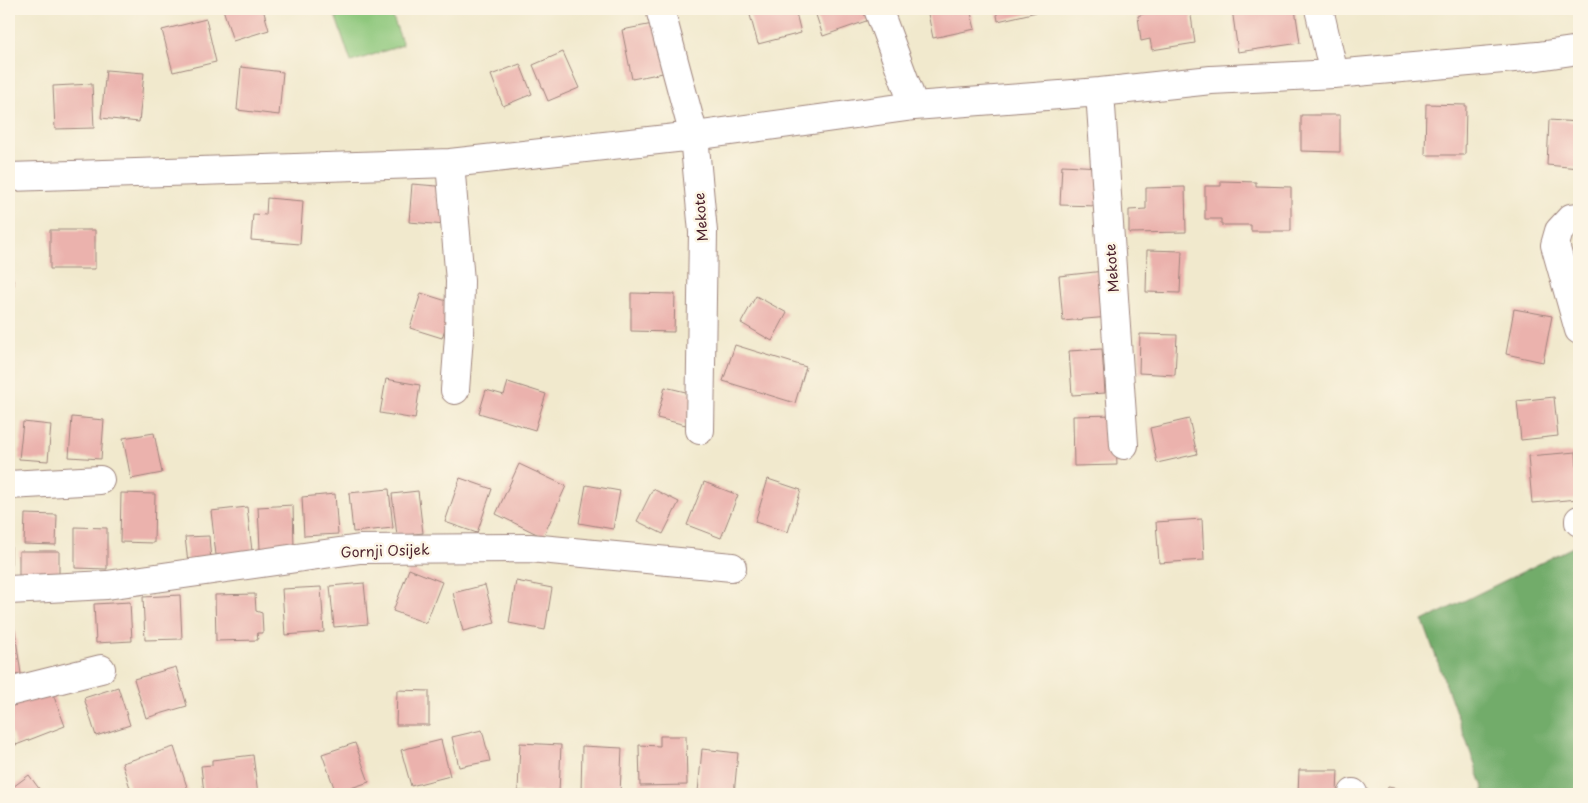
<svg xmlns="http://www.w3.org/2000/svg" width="1588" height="803" font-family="'Playpen Sans',sans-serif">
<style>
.green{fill:#8dc77b;stroke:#6c7353}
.forest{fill:#72ac6b;stroke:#5e664b}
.building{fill:#ebb2ad}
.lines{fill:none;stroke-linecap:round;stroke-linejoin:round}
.minor-casing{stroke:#9e847c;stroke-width:30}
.minor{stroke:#fff;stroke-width:28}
.labels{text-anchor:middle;stroke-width:5;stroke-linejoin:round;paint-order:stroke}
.street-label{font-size:14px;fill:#4a1f2b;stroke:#fcf5e5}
</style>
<rect width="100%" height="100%" fill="#fcf5e5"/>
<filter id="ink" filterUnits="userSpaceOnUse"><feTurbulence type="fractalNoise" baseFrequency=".02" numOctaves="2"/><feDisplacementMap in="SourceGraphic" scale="10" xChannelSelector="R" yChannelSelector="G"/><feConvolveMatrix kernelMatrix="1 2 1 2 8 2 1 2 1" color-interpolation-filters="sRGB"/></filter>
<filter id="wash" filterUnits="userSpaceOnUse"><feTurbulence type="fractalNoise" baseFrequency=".0096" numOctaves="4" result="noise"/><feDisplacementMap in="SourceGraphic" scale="20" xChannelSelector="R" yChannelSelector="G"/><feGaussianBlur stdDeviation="1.12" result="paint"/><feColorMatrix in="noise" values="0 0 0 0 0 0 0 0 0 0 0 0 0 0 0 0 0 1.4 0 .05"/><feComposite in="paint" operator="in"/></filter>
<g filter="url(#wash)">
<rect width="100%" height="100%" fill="#f1e9cd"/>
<path class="green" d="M333 9H390L403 45 351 62Z"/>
<path class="forest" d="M1579 544V794H1478L1484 790 1423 621Z"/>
<g id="blocks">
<path class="building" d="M223 9H263L269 30 233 41Z
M755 9H795L801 33 758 44 750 15 756 13Z
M814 9H868L872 19 823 36Z
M927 9H970L975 29 933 38Z
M996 9H1041V11L998 21Z
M1144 9H1190L1195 43 1152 50 1150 39 1141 41 1138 16 1145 13Z
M1232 9H1272V11L1295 9 1300 43 1238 52Z
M206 19 216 62 173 72 162 30Z
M658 23 668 72 632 79 622 30Z
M563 52 579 88 548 101 533 65Z
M520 64 532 94 503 106 491 75Z
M241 67 283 72 279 115 237 110Z
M106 70 144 73 139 122 101 118Z
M92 84 94 128 55 129 53 86Z
M1426 104 1466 105 1465 155H1425Z
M1301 115H1340V152L1301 151Z
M1549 120 1579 122V168L1547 165Z
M1062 165 1101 167 1099 206 1060 205Z
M1221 181 1256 182V186L1291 187V231H1251V225H1221V219H1205V186H1221Z
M412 184 449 187 446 225 409 222Z
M1185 187 1186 232 1129 233V210L1146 209V188Z
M267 198 303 201 300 244 251 240 253 214 266 215Z
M50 230H95V269H50Z
M1147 250 1182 251 1180 293 1146 292Z
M9 264 14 285 9 286Z
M1104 271 1109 317 1063 321 1059 276Z
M421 293 453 303 442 338 410 328Z
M631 293 675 294 674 332 631 331Z
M756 296 787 313 772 341 741 323Z
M1514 309 1552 316 1543 362 1506 354Z
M1140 334 1177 335 1175 375 1139 373Z
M735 345 806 367 795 403 723 381Z
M1102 349 1105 393 1072 395 1069 351Z
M386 379 420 385 415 419 380 413Z
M508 382 546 394 535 430 479 413 486 390 504 395Z
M665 387 694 394 686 425 657 418Z
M1554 397 1558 436 1521 440 1517 401Z
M1115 415 1117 465 1074 466 1073 416Z
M72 417 104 420 101 459 69 457Z
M1189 419 1197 454 1157 463 1150 428Z
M23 422 51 425 48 461 19 459Z
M154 433 162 473 131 479 123 438Z
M1576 452 1579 499 1532 503 1528 456Z
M519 464 566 486 543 537 496 514Z
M460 478 492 489 477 533 445 522Z
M768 479 801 490 788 532 755 522Z
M704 482 738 495 721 538 687 525Z
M586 485 620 491 613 529 579 523Z
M389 489 393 528 353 532 349 493Z
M653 489 679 502 663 534 637 521Z
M418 491 423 533 397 536 392 494Z
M121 493 155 494 154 543 120 542Z
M335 494 338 534 304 536 302 497Z
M293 505 294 548 260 549 258 507Z
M247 507 252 551 216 555 211 511Z
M25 514 57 515 56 545 24 544Z
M1202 519 1204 560 1159 563 1156 522Z
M9 527H11V568H9Z
M75 527 107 528V569L75 568Z
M209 536 211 561 188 563 185 537Z
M19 551H59V577H19Z
M409 569 442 582 426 623 393 611Z
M516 581 552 588 545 630 509 623Z
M364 583 368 624 334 627 330 586Z
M485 585 495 623 463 631 453 593Z
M321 587 324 632 285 635 282 589Z
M255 594 256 611 262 613 263 633H257L258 640 216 641 215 595Z
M180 595 182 639 145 640 143 597Z
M130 602 132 641 96 643 94 604Z
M14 625 21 674 9 676V626Z
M176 667 187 706 146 718 134 679Z
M118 687 130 725 96 736 84 698Z
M51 689 65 726 16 745 9 727V705Z
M397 690 429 691V725H396Z
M482 730 490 761 459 767 452 737Z
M660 736H686L687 785 640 786 639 745 660 746Z
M441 740 450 776 411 786 401 750Z
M355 743 369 782 336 793 322 754Z
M520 743 561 745 559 793 518 791Z
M582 746 622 748 620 794H581Z
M174 747 189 793 132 794 122 763Z
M702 749 738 753 734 794 698 792Z
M253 755 258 794H217V791L204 793 201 766 212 765V760Z
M1299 770H1338L1337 794H1298Z
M29 775 43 794H9V790Z
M1388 787 1422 793V794H1386Z"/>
</g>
</g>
<g filter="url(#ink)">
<use href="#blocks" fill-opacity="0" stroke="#9e847c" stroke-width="1"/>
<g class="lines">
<g class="minor-casing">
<path id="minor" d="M660 9 694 136 703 232 700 430
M878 9 914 106
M1319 9 1334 74
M1100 92 1124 445
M450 163 460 281 459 336 455 390
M9 177 450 163 694 136 914 106 1100 92 1211 80 1334 74 1538 56 1579 50
M1579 217 1571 218 1559 231 1555 245 1579 330
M9 485 100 480
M1579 522V520
M9 590 107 585 360 549 530 548 732 567
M9 692 101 669
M1353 794V793"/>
</g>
<use href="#minor" class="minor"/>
</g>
</g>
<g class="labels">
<g class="street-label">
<text transform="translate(701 217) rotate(-94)" y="5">Mekote</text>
<text transform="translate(1112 268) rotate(-94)" y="5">Mekote</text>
<text transform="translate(385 551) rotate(-2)" y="5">Gornji Osijek</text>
</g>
</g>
<rect width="1588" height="803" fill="none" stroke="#fcf5e5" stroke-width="30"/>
</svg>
